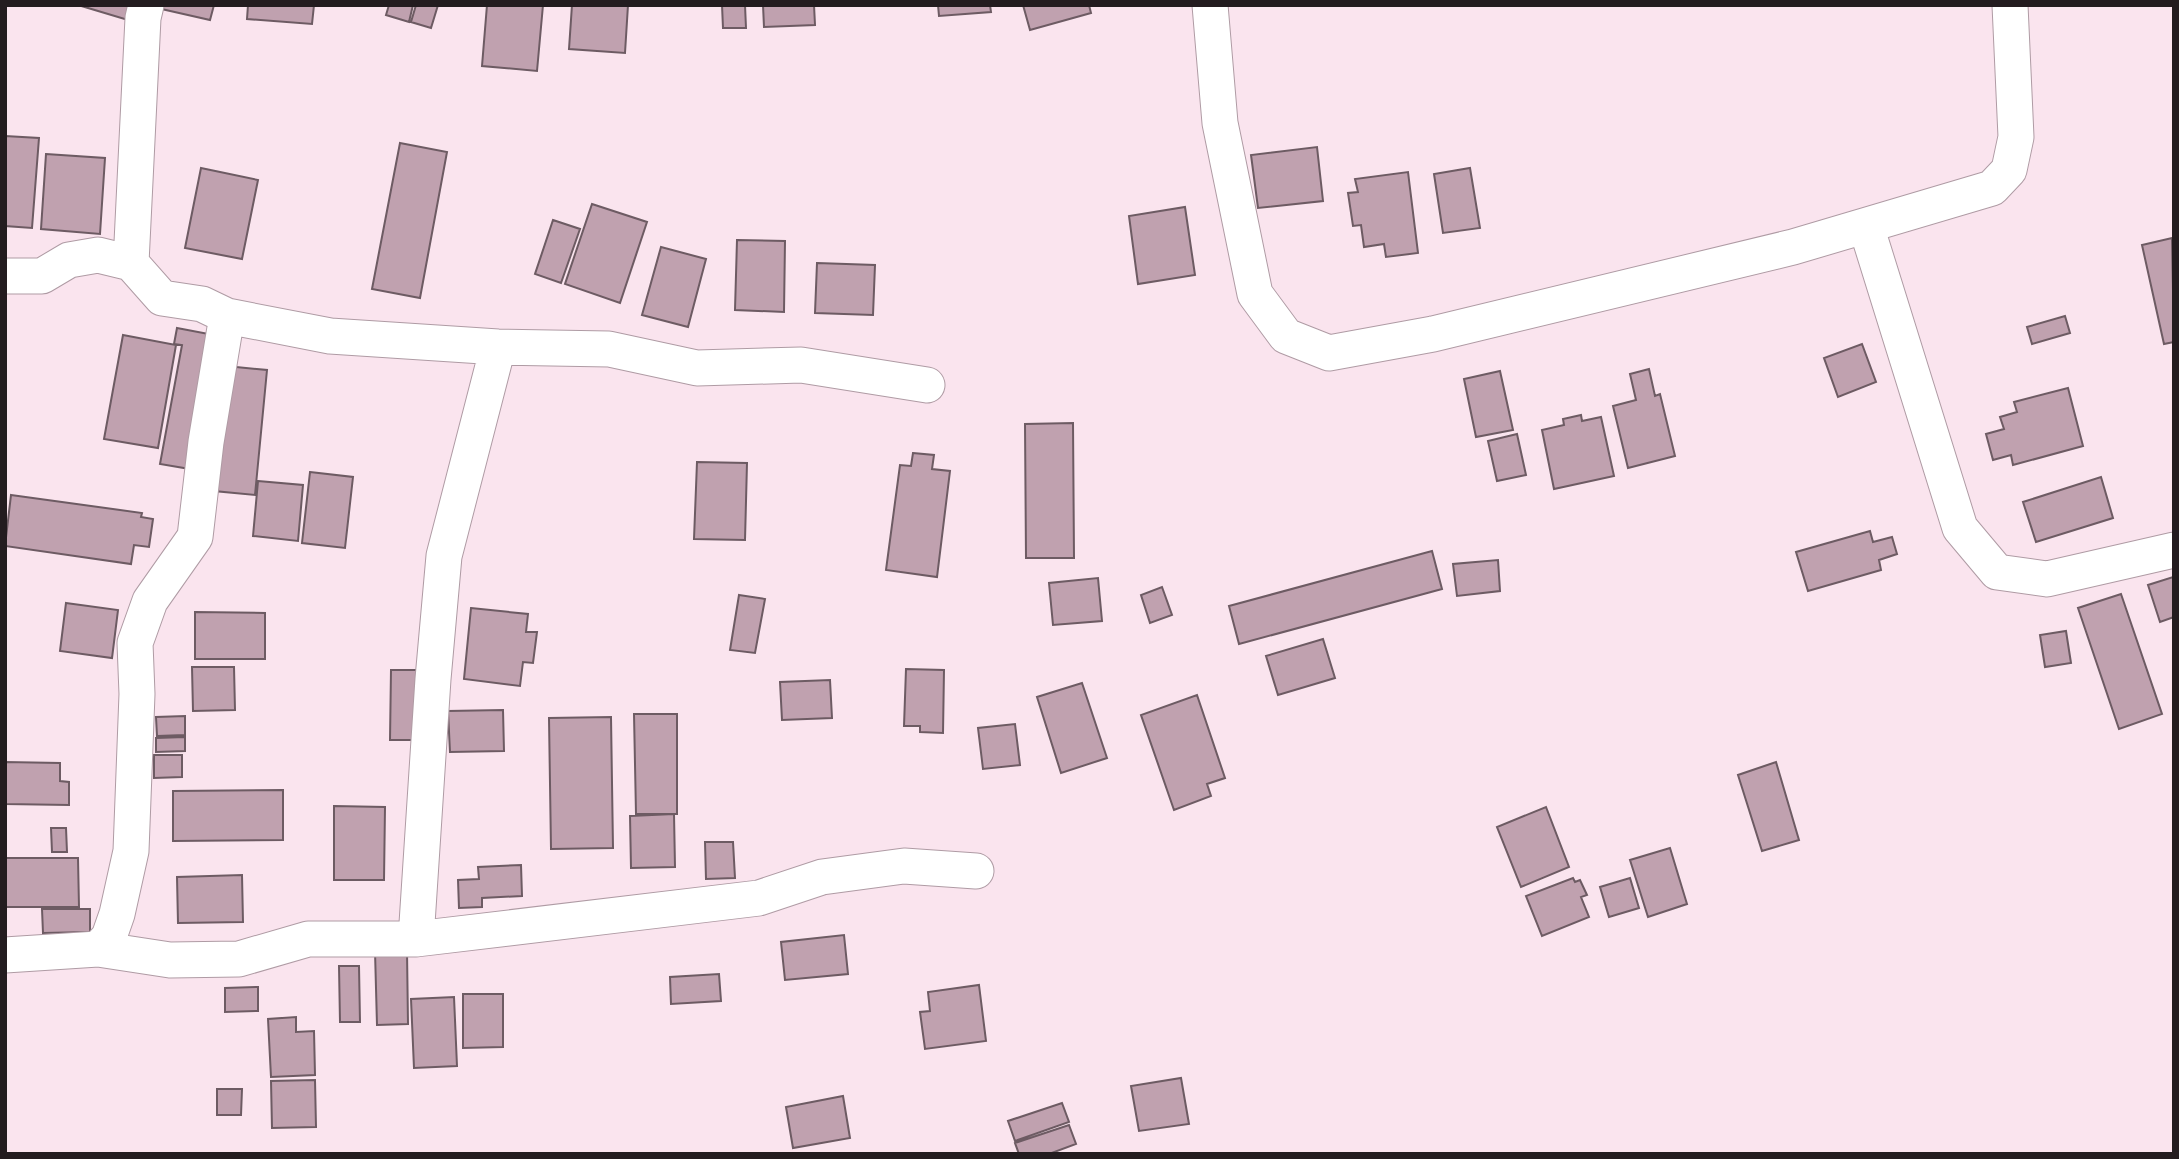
<svg xmlns="http://www.w3.org/2000/svg" width="2179" height="1159" font-family="Commissioner,sans-serif">
<style>
.building{fill:#c0a1af;stroke:#6d5b63;stroke-width:2}
.lines{fill:none;stroke-linecap:round;stroke-linejoin:round}
.minor-casing{stroke:#af9ba4;stroke-width:37}
.minor{stroke:#fff;stroke-width:35}
</style>
<rect width="100%" height="100%" fill="#fae4ee"/>
<path class="building" d="M78 5H132L128 20Z
M158 5H214L210 20 157 8Z
M248 5H314L312 24 247 19Z
M389 5H413L409 22 386 15Z
M416 5H438L431 28 411 22Z
M487 5H543L537 71 482 66Z
M572 5H628L625 53 569 49Z
M722 5H745L746 28H723Z
M763 5H814L815 25 764 27Z
M938 5H990L991 12 939 16Z
M1023 5H1089L1091 13 1030 30Z
M5 136 39 138 32 228 5 226Z
M400 143 447 152 420 298 372 289Z
M1317 147 1323 201 1258 208 1251 155Z
M46 154 105 158 100 234 41 229Z
M201 168 258 180 242 259 185 248Z
M1470 168 1480 228 1443 233 1434 174Z
M1408 172 1418 253 1386 257 1384 244 1364 247 1361 225 1353 226 1348 193 1358 192 1355 179Z
M592 204 647 222 620 303 565 284Z
M1185 207 1195 275 1138 284 1129 216Z
M553 220 580 229 561 283 535 274Z
M2172 238 2174 342 2164 344 2142 245Z
M737 240 785 241 784 312 735 310Z
M661 247 706 259 688 327 642 315Z
M817 263 875 265 873 315 815 313Z
M2065 316 2070 333 2032 344 2027 327Z
M177 328 214 335 190 469 160 464 182 345 174 344Z
M123 335 176 345 158 448 104 439Z
M1862 344 1876 382 1838 397 1824 358Z
M226 366 267 370 255 495 214 491Z
M1649 369 1655 396 1660 394 1675 456 1628 468 1613 406 1636 400 1630 374Z
M1500 371 1513 430 1476 437 1464 379Z
M2068 388 2083 446 2013 465 2011 455 1993 460 1986 434 2004 429 2000 417 2017 412 2014 402Z
M1581 415 1582 421 1601 417 1614 476 1554 489 1542 430 1564 425 1563 419Z
M1073 423 1074 558H1026L1025 424Z
M1517 434 1526 475 1497 481 1488 441Z
M913 453 934 455 932 469 950 471 937 577 886 570 900 465 911 466Z
M697 462 747 463 745 540 694 539Z
M310 472 353 477 345 548 302 543Z
M2101 477 2113 518 2036 542 2023 502Z
M258 481 303 485 298 541 253 536Z
M11 495 142 513 141 517 153 519 149 547 134 545 131 564 5 546Z
M1870 531 1873 542 1892 537 1897 554 1879 560 1881 570 1808 591 1796 552Z
M1432 551 1442 589 1239 644 1229 606Z
M1498 560 1500 591 1457 596 1453 564Z
M2173 577 2174 617 2160 622 2148 585Z
M1098 578 1102 621 1053 625 1049 583Z
M1162 587 1172 615 1150 623 1141 595Z
M2121 594 2162 714 2119 729 2078 608Z
M739 595 765 599 755 653 730 650Z
M66 603 118 610 112 658 60 651Z
M471 608 528 614 526 632H537L533 663 523 662 520 686 464 679Z
M195 612 265 613V659H195Z
M2066 631 2071 663 2045 667 2040 635Z
M1323 639 1335 678 1278 695 1266 656Z
M192 667H234L235 710 193 711Z
M906 669 944 670 943 733 920 732V726H904Z
M391 670H418L417 740H390Z
M830 680 832 718 782 720 780 682Z
M1082 683 1107 758 1061 773 1037 697Z
M1197 695 1225 778 1207 784 1211 796 1174 810 1141 715Z
M503 710 504 751 450 752 448 711Z
M634 714H677V814H636Z
M185 716V735L157 736 156 717Z
M611 717 613 848 551 849 549 718Z
M1015 724 1020 765 983 769 978 728Z
M185 737V751L156 752V738Z
M154 755H182V777L154 778Z
M5 762 60 763V781L69 782V805L5 804Z
M1776 762 1799 840 1762 851 1738 775Z
M283 790V840L173 841V791Z
M334 806 385 807 384 880H334Z
M1546 807 1569 867 1521 887 1497 827Z
M674 814 675 867 631 868 630 816Z
M51 828H66L67 852H52Z
M705 842H733L735 878 706 879Z
M1670 848 1687 904 1648 917 1630 860Z
M5 858H78L79 907H5Z
M521 865 522 896 482 898V907L459 908 458 880 479 879 478 867Z
M242 875 243 922 178 923 177 877Z
M1573 878 1575 882 1580 880 1587 895 1581 897 1589 917 1542 936 1526 896Z
M1630 878 1639 908 1609 917 1600 887Z
M42 909H90V932L43 933Z
M844 935 848 974 785 980 781 942Z
M375 951H407L408 1024 377 1025Z
M339 966H359L360 1022H340Z
M719 974 721 1001 671 1004 670 977Z
M979 985 986 1041 925 1049 920 1012 930 1011 928 992Z
M258 987V1011L225 1012V988Z
M463 994H503V1047L463 1048Z
M454 997 457 1066 414 1068 411 999Z
M296 1017V1032L314 1031 315 1075 271 1077 268 1019Z
M1181 1078 1189 1124 1139 1131 1131 1086Z
M315 1080 316 1127 272 1128 271 1081Z
M217 1089H242L241 1115H217Z
M843 1096 850 1138 793 1148 786 1107Z
M1062 1103 1069 1122 1015 1141 1008 1121Z
M1069 1125 1076 1144 1049 1154H1019L1015 1143Z"/>
<g class="lines">
<g class="minor-casing">
<path id="minor" d="M1210 5 1220 123 1255 294 1286 336 1329 353 1433 334 1793 247 1992 188 2009 170 2016 137 2010 5
M1866 226 1960 528 1997 572 2047 579 2174 550
M131 263 143 18 146 5
M5 276H42L69 260 98 255 131 263 162 298 202 304 227 316 330 336 498 347 609 349 697 368 801 365 927 385
M416 939 433 679 444 556 498 347
M98 949 170 960 239 959 308 939H416L759 898 822 877 904 866 976 871
M5 955 98 949 109 937 117 914 131 851 137 694 135 643 150 601 195 537 206 442 227 316"/>
</g>
<use href="#minor" class="minor"/>
</g>
<rect width="2179" height="1159" fill="none" stroke="#231c1f" stroke-width="14"/>
</svg>
